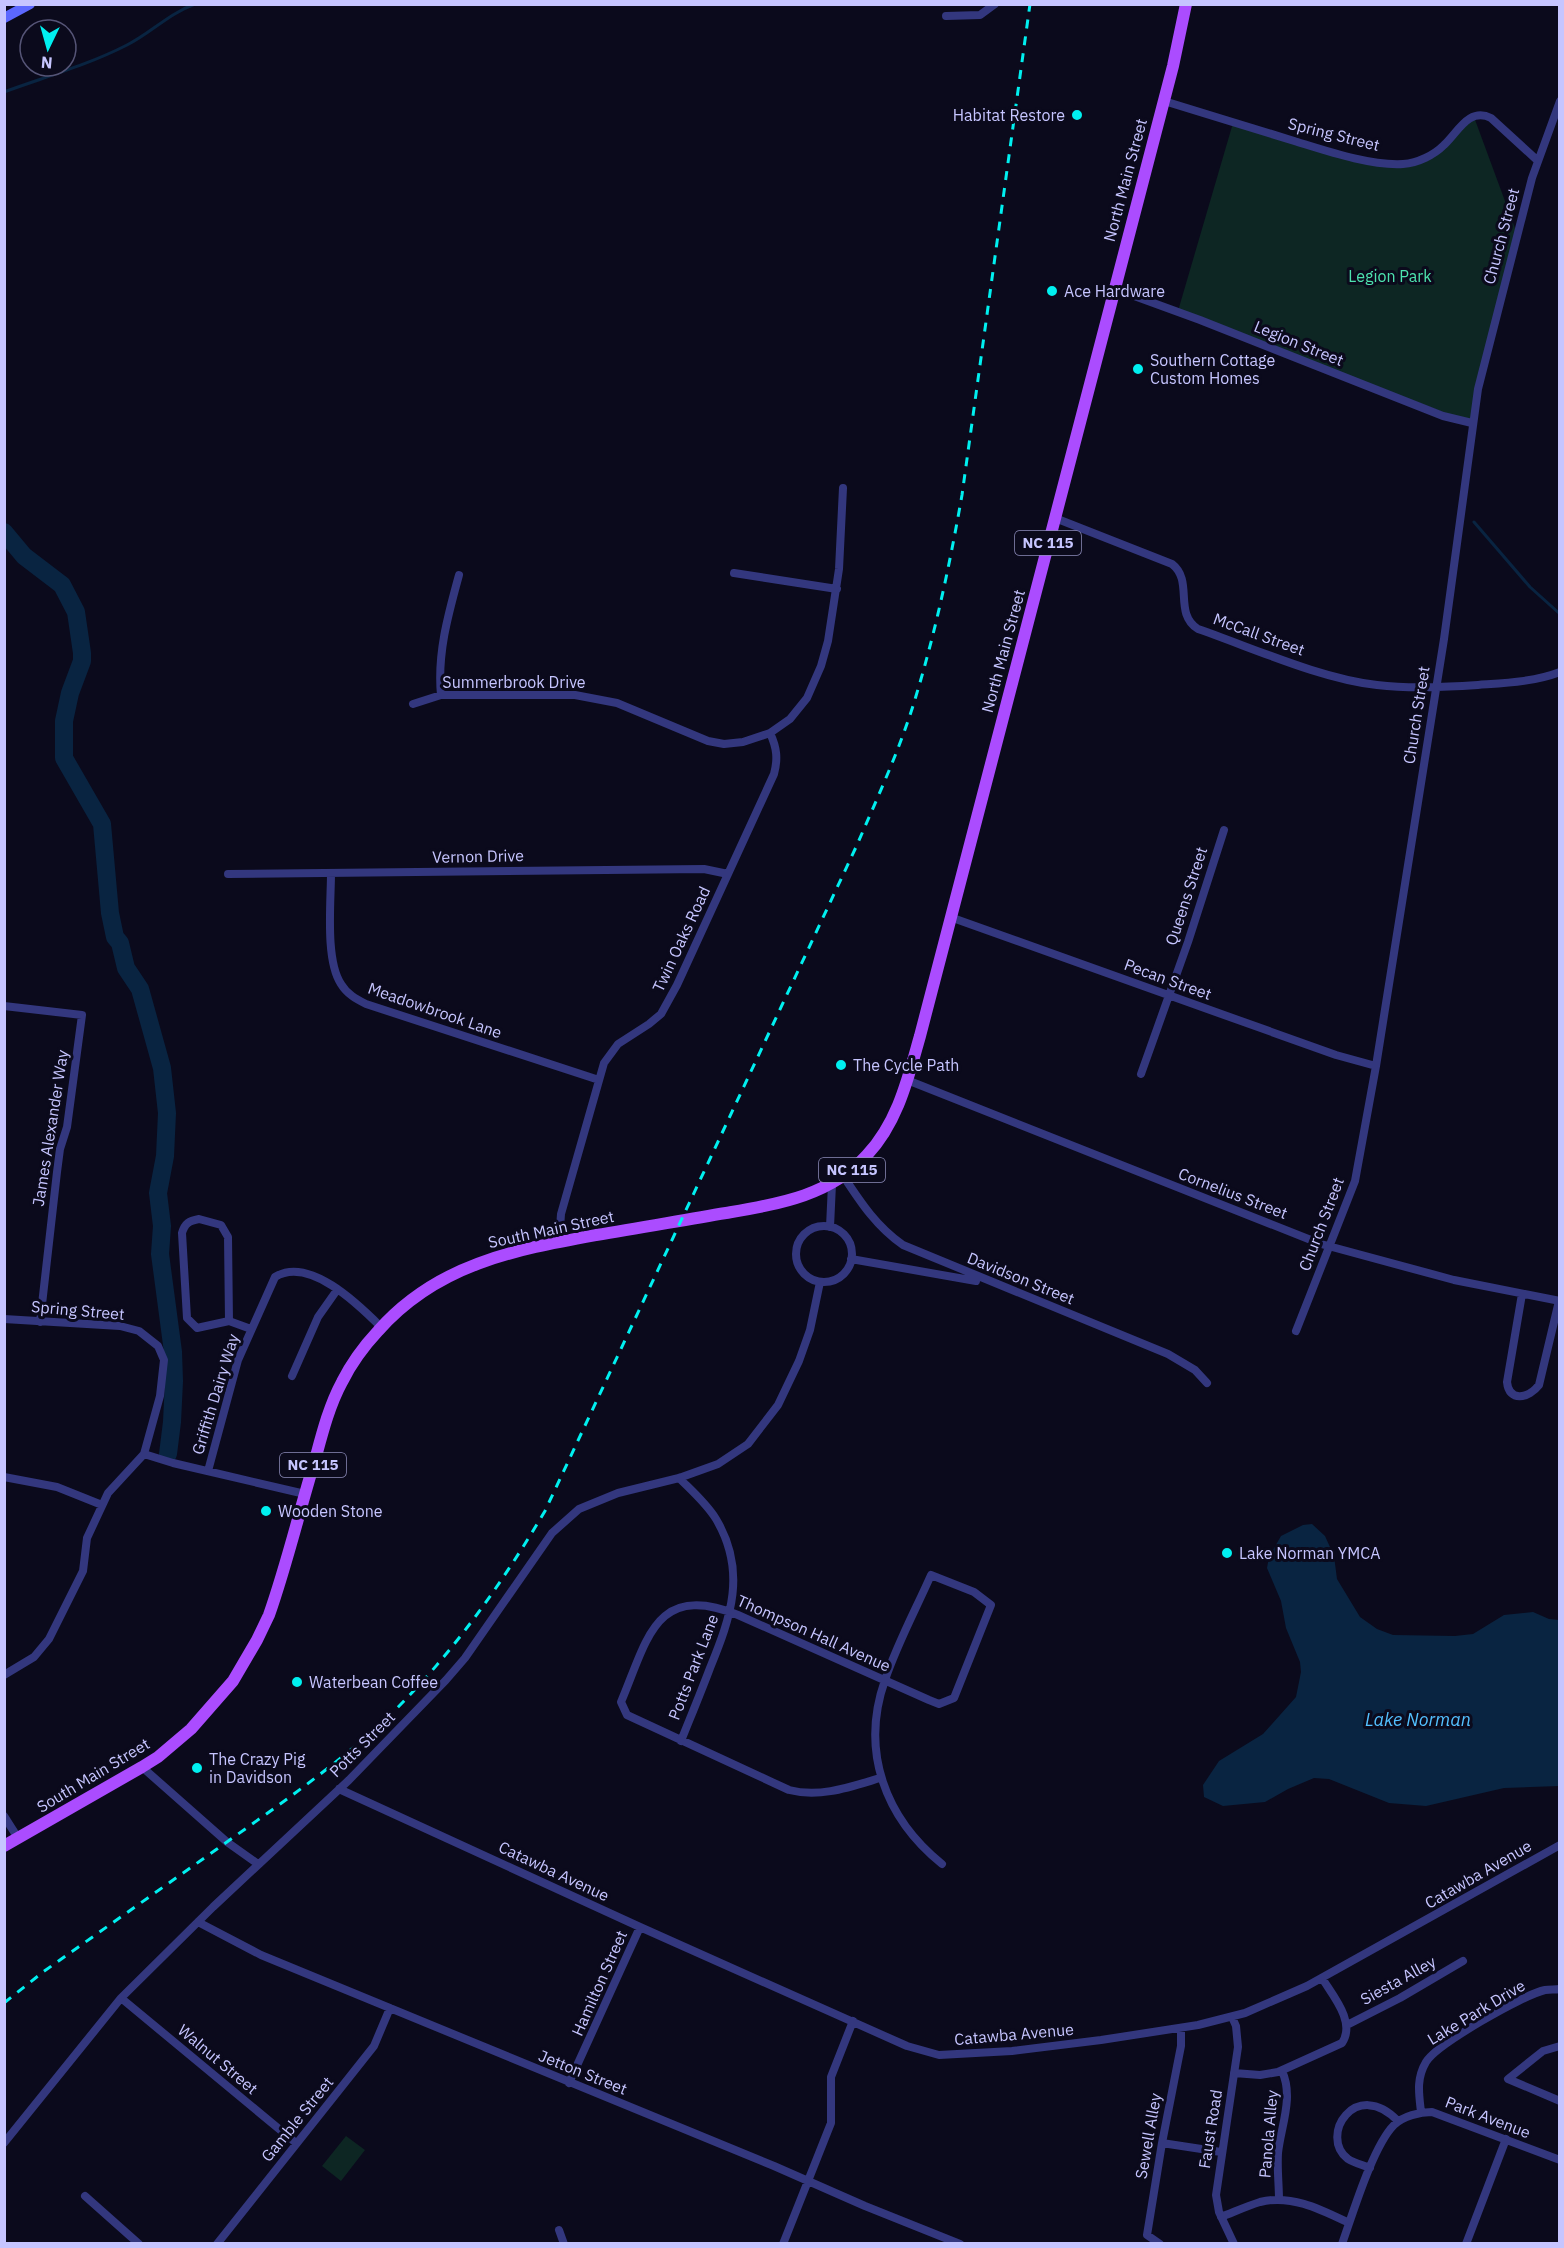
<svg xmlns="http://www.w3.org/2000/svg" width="1564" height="2248" font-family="'IBM Plex Sans',sans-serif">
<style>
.green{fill:#0d2623}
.water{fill:#092441}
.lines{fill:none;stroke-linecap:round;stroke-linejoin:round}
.stream{stroke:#092441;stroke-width:3}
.river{stroke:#092441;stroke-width:18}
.street{stroke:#33377e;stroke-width:8}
.secondary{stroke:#5c68ff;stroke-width:10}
.primary{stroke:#ab4cff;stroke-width:12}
.rail{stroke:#00f0f0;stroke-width:3;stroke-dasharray:9 8;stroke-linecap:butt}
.poi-dot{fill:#00f0f0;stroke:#0b0a1c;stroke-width:2}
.labels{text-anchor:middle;stroke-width:6;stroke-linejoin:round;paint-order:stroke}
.shield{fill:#0b0a1c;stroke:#8e8dbb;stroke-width:1.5}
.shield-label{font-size:15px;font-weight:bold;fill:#c6c5ff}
.poi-label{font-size:16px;fill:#c6c5ff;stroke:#0b0a1c;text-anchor:start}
.street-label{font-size:16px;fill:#c6c5ff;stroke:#0b0a1c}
.park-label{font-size:16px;fill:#4de3af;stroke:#0b0a1c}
.water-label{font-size:18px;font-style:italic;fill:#53c0ff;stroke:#0b0a1c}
</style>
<rect width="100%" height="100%" fill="#0b0a1c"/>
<path class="green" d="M1474 117 1516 231 1472 423 1178 311 1233 123 1317 149 1394 164 1426 159Z
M346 2136 365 2150 341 2181 322 2166Z"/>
<path class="water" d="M1312 1524 1325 1536 1334 1556 1337 1579 1360 1617 1377 1629 1393 1635 1455 1636 1473 1634 1504 1615 1533 1612 1549 1619 1559 1620V1786L1504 1788 1426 1806 1389 1803 1329 1779 1314 1778 1288 1789 1265 1802 1223 1806 1204 1797 1203 1785 1219 1761 1263 1734 1296 1697 1301 1672 1300 1662 1286 1628 1281 1601 1267 1568 1269 1557 1281 1536 1303 1525Z"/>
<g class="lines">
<path class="stream" d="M4 92C45 77 88 65 127 45 151 33 168 14 195 4
M1474 522 1530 587 1560 614"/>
<path class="river" d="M4 532 24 556 62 585 76 612 82 653V661L70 693 64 721V758L102 824 110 913 115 937 120 943 126 968 140 989 162 1068 167 1113 165 1156 158 1193 162 1226 160 1254 173 1352 174 1381 172 1422 168 1454"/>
<path class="street" d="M946 16 980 15 995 4
M1164 101C1206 114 1249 127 1291 140 1324 150 1369 166 1403 164 1418 163 1434 155 1444 145 1458 132 1469 107 1491 118L1538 161
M1115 289 1200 320 1443 416 1472 423
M1055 518 1172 564C1194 581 1173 613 1198 629 1253 648 1321 679 1377 685 1411 689 1445 687 1478 685 1505 683 1534 682 1560 672
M734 573 837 589
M441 695C437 654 448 615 459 575
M413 704 441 695H575L617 703 708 741 724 744 743 742 770 733 790 719 807 698 821 666 828 641 839 569 843 488
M331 873C331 902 325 960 341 984 347 994 356 999 366 1004L599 1080
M228 874 704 869 728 874
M950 917 1336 1055 1376 1066
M4 1006 82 1015 67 1127 60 1149 57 1172 40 1322
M1141 1074 1188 942 1224 830
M907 1080 1321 1244 1454 1280 1560 1301
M844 1177C861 1203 877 1227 903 1245L1168 1354 1195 1370 1207 1383
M199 1219 221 1225 228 1237 229 1321 197 1328 187 1318 182 1233C185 1223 189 1221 199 1219Z
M796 1254a28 28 0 1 1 56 0a28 28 0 1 1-56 0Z
M830 1227 832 1184
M559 1242 561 1214 604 1063 618 1044 649 1024 661 1014 677 985 774 774C778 759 777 748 770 733
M851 1259 976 1281
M1522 1294 1507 1382C1509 1403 1529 1398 1539 1385L1559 1301
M4 1319 120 1326 139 1331 158 1346 164 1360 160 1396 144 1454 108 1493 87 1538 83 1571 49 1639 34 1657 4 1675
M229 1321 251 1329
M1296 1331 1355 1181 1376 1066 1444 639 1478 389 1532 178 1560 101
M292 1376 318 1317 337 1290
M144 1454 173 1463 305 1494
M208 1471 238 1360 275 1277C309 1256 358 1304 381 1327
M4 1477 57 1487 102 1505
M679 1478C692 1491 706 1503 716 1519 747 1571 731 1617 710 1668 701 1692 691 1716 681 1741
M142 1767 227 1842 258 1864
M880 1778C850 1787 820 1798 789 1790L627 1715 621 1702C647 1641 655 1581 738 1615L929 1700 939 1704 954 1698 991 1605 974 1592 931 1575C916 1609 897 1644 885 1680 860 1751 885 1818 942 1864
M339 1789 640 1927 907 2046 939 2055 1012 2051 1101 2040 1198 2025 1245 2013 1307 1986 1560 1845
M4 1816 18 1838
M198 1922 261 1955 774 2166 865 2206 960 2244
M121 1998 296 2143
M1232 2017 1236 2026 1238 2047 1216 2195 1219 2212 1234 2244
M1347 2025 1400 1998 1463 1961
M1560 2046 1543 2051 1508 2079 1560 2101
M1234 2073 1260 2075 1278 2072 1342 2043C1356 2022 1333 1996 1322 1978
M569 2083 640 1927
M1421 2112C1419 2094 1416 2079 1426 2062 1437 2044 1523 1995 1545 1990 1550 1989 1555 1990 1560 1989
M4 2143 121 1998 213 1907 349 1780 446 1680 465 1658 552 1533 579 1509 618 1493 679 1478 718 1464 748 1444 778 1405 799 1361 810 1330 820 1282
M1162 2143 1221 2152
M1370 2168C1363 2165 1354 2163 1348 2159 1318 2136 1356 2077 1398 2121
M85 2196 139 2244
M1279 2200C1279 2185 1277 2169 1278 2153 1281 2126 1294 2097 1282 2071
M1221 2217C1234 2212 1247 2206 1260 2202 1292 2194 1322 2210 1349 2223
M559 2230 564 2244
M217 2244 374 2046 390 2008
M783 2244 831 2123V2077L853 2021
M1160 2244 1147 2235 1162 2143 1181 2046V2028
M1342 2244C1353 2213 1373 2146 1394 2125 1403 2116 1420 2112 1432 2112L1560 2160
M1466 2244 1506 2139"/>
<path class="secondary" d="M4 18 30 4"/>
<path class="primary" d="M4 1846 142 1767 158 1757 191 1729 233 1681 257 1640 269 1615C287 1564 299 1512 315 1460 322 1434 329 1406 342 1382 351 1364 364 1346 378 1331 437 1264 514 1250 596 1235 640 1228 683 1220 726 1213 778 1204 830 1196 867 1155 898 1122 908 1078 920 1036L1173 66 1186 4"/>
<path class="rail" d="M4 2003 43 1972C101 1931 159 1890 217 1849 276 1807 336 1766 389 1716 451 1656 501 1585 545 1511L857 845C878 796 901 747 916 696 936 630 950 563 962 495L1030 4"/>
</g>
<g class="poi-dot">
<circle cx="1077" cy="115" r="6"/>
<circle cx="1052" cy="291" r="6"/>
<circle cx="1138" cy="369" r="6"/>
<circle cx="841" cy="1065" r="6"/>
<circle cx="266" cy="1511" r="6"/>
<circle cx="1227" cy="1553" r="6"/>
<circle cx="297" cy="1682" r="6"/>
<circle cx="197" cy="1768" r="6"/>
</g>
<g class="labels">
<g class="shield">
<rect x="1015" y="531" width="66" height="24" rx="4.5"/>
<rect x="819" y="1158" width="66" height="24" rx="4.5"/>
<rect x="280" y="1453" width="66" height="24" rx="4.5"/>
</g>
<g class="shield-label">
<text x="1048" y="548">NC 115</text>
<text x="852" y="1175">NC 115</text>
<text x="313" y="1470">NC 115</text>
</g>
<g class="poi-label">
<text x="1065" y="121" text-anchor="end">Habitat Restore</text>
<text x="1064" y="297">Ace Hardware</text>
<text x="1150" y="366">Southern Cottage<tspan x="1150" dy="18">Custom Homes</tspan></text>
<text x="853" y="1071">The Cycle Path</text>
<text x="278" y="1517">Wooden Stone</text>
<text x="1239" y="1559">Lake Norman YMCA</text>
<text x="309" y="1688">Waterbean Coffee</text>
<text x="209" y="1765">The Crazy Pig<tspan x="209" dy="18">in Davidson</tspan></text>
</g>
<g class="street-label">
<text transform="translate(1334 134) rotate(14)" y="6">Spring Street</text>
<text transform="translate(1125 180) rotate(-75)" y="6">North Main Street</text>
<text transform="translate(1501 236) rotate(-75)" y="6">Church Street</text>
<text transform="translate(1299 343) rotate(22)" y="6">Legion Street</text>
<text transform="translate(1259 634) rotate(20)" y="6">McCall Street</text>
<text transform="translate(1003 651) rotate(-75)" y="6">North Main Street</text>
<text x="514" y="688">Summerbrook Drive</text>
<text transform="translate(1416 715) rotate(-81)" y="6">Church Street</text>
<text transform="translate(478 856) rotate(-1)" y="6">Vernon Drive</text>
<text transform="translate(1186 896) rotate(-72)" y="6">Queens Street</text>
<text transform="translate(681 939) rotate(-65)" y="6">Twin Oaks Road</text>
<text transform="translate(1168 979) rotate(20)" y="6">Pecan Street</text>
<text transform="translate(435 1010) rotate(19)" y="6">Meadowbrook Lane</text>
<text transform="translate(50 1128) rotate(-81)" y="6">James Alexander Way</text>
<text transform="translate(1233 1193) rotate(21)" y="6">Cornelius Street</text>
<text transform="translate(1321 1224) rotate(-69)" y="6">Church Street</text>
<text transform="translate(551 1229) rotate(-12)" y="6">South Main Street</text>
<text transform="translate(1021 1278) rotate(22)" y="6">Davidson Street</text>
<text transform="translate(78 1310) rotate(5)" y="6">Spring Street</text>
<text transform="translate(215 1394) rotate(-73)" y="6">Griffith Dairy Way</text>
<text transform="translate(814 1633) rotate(24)" y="6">Thompson Hall Avenue</text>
<text transform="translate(693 1667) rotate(-69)" y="6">Potts Park Lane</text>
<text transform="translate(362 1744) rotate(-45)" y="6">Potts Street</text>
<text transform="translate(93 1775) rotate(-31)" y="6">South Main Street</text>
<text transform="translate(554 1871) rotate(25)" y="6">Catawba Avenue</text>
<text transform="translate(1478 1874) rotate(-30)" y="6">Catawba Avenue</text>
<text transform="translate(1398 1980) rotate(-29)" y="6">Siesta Alley</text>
<text transform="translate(599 1983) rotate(-66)" y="6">Hamilton Street</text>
<text transform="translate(1476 2012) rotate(-31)" y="6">Lake Park Drive</text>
<text transform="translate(1014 2034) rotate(-5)" y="6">Catawba Avenue</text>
<text transform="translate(218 2059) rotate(40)" y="6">Walnut Street</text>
<text transform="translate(583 2072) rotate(22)" y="6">Jetton Street</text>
<text transform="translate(1488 2117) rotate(21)" y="6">Park Avenue</text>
<text transform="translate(297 2119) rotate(-51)" y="6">Gamble Street</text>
<text transform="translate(1210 2129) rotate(-81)" y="6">Faust Road</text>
<text transform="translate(1268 2134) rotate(-85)" y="6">Panola Alley</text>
<text transform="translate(1148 2136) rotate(-80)" y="6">Sewell Alley</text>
</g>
<g class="park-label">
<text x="1390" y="282">Legion Park</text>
</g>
<g class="water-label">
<text x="1418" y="1726">Lake Norman</text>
</g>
</g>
<rect width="1564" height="2248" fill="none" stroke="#c6c5ff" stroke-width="12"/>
<g transform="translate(48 48) rotate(185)"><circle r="28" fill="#0b0a1c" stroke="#565577" stroke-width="1.5"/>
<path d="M0-4.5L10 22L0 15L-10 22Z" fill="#00f0f0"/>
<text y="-9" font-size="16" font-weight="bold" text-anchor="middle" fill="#c6c5ff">N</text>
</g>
</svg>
